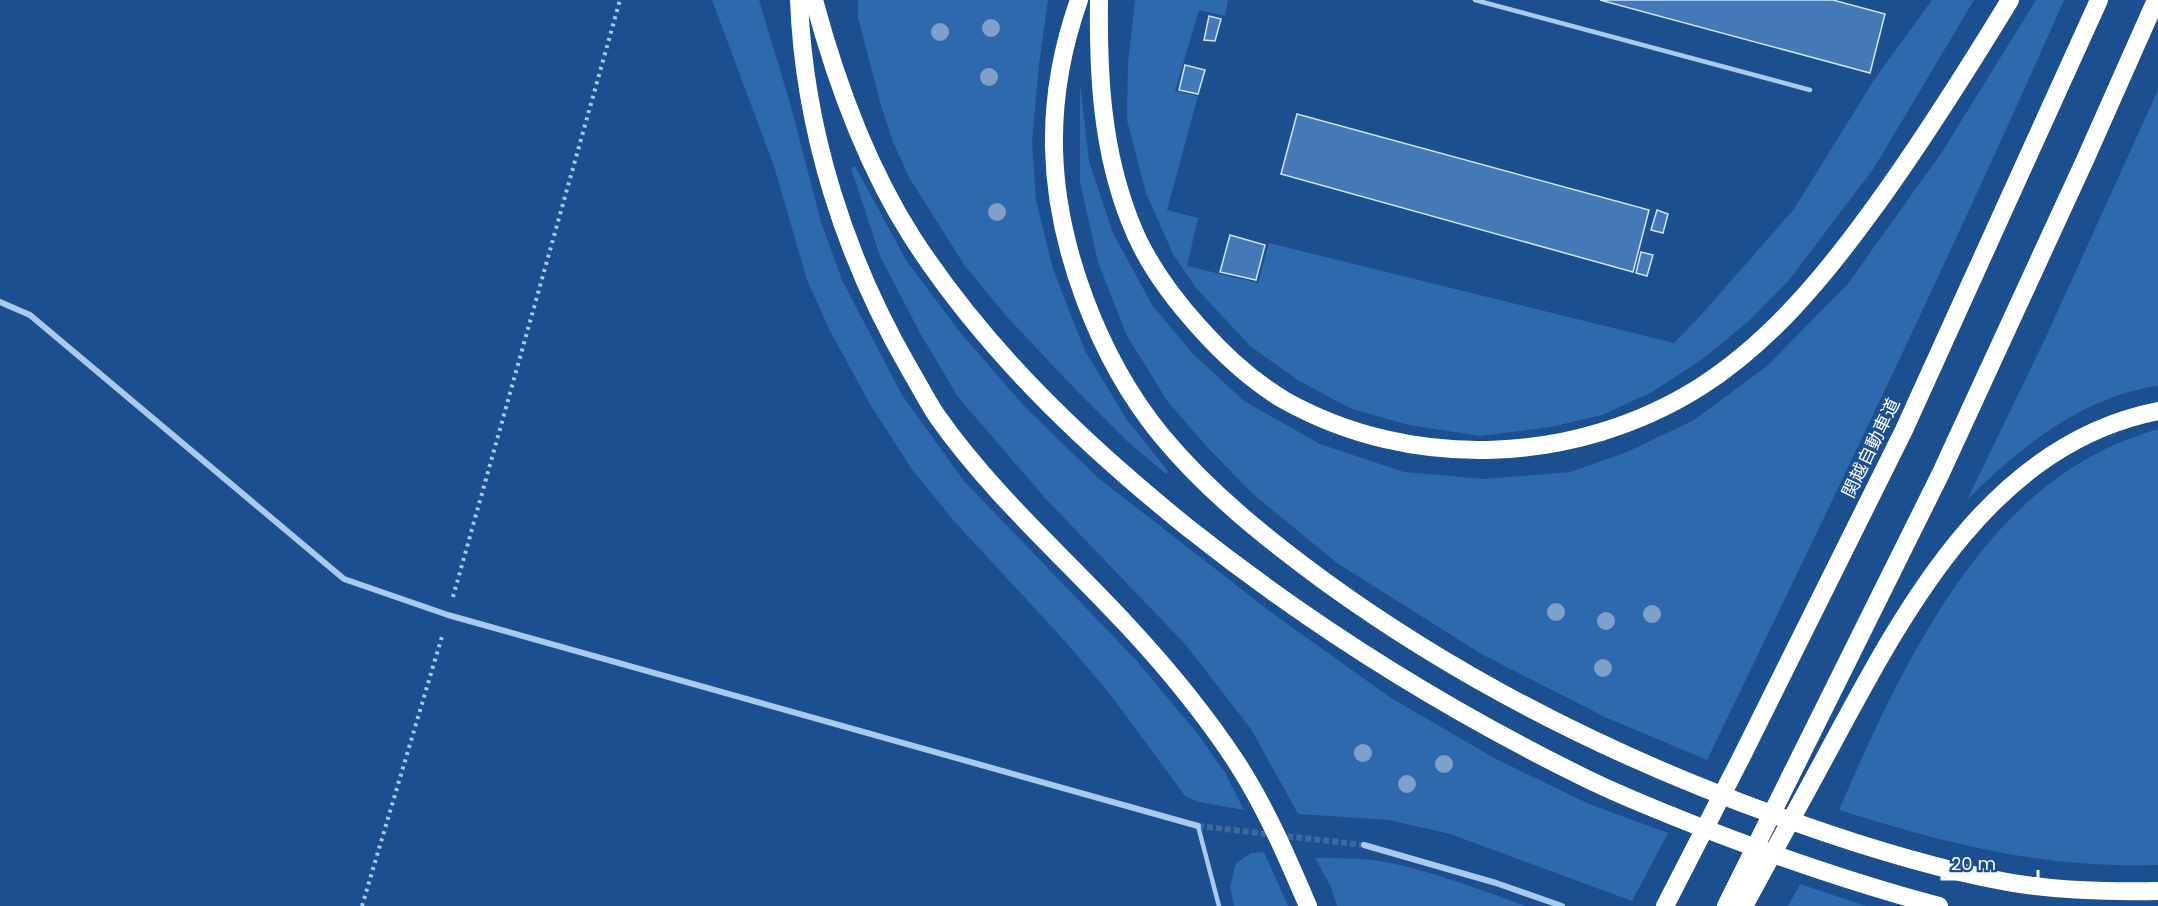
<svg xmlns="http://www.w3.org/2000/svg" width="2158" height="906" font-family="Poppins,'Noto Sans JP',sans-serif">
<style>
.green{fill:#2e69ad}
.building{fill:#4478b7;stroke:#cfe3fa;stroke-width:1.5}
.lines{fill:none;stroke-linecap:round;stroke-linejoin:round}
.minor-tunnel{stroke:#3d69a0;stroke-width:6;stroke-dasharray:6 3;stroke-linecap:butt}
.path{stroke:#a9c9ee;stroke-width:4;stroke-dasharray:3 4.5;stroke-linecap:butt}
.service{stroke:#a9c9ee;stroke-width:4.5}
.minor{stroke:#a9c9ee;stroke-width:6}
.motorway{stroke:#fff;stroke-width:18}
.motorway-bridge{stroke:#fff;stroke-width:18}
.tree{fill:#7ea0ca}
.labels{text-anchor:middle;stroke-width:5;stroke-linejoin:round;paint-order:stroke}
.street-label{font-size:18px;fill:#fff;stroke:#1b4f8f}
</style>
<rect width="100%" height="100%" fill="#1b4f8f"/>
<path class="green" d="M712 0H759L790 103 821 222 842 280 902 395 964 481 1136 660 1200 737 1225 773 1244 810 1199 802 1185 796 1110 694 1063 639 954 521 913 471 871 406 830 331 807 280 774 166Z
M858 0H1048L1039 65 1032 142 1036 200 1053 269 1085 351 1127 420 1168 471 1166 474 1127 441 1078 392 1007 317 965 266 910 179 893 142 880 102 858 17Z
M1135 0H1228L1225 16 1199 10 1175 91 1198 96 1167 210 1198 218 1187 266 1258 283 1269 243 1674 343 1701 315 1794 209 1874 80 1932 0H1974L1874 168 1790 279 1749 321 1701 360 1652 392 1602 415 1551 427 1480 436 1409 425 1352 409 1299 381 1250 346 1196 288 1173 254 1146 193 1127 120 1128 63Z
M2036 0H2064C1951 256 1829 508 1707 760L1607 718 1483 655 1337 563 1253 494 1208 448 1168 402 1127 336 1098 262 1080 182V83L1089 161 1113 233 1152 305 1192 353 1244 401 1320 444 1404 472 1484 479 1570 472 1627 452 1694 420 1767 366 1847 285 1942 152Z
M2158 90V386C2083 396 2019 448 1967 500L2045 339Z
M855 166 906 260 959 331 1024 406 1097 477 1272 613 1391 698 1496 759 1589 804 1668 833 1632 901 1450 834 1389 820 1298 814 1251 729 1185 644 1045 498 958 397 920 333 880 256 851 168Z
M2158 429V865C2044 869 1947 844 1839 810 1892 688 1963 531 2083 461 2106 447 2132 437 2158 429Z
M1264 852 1288 906H1234L1230 887 1236 863 1251 853Z
M1315 858C1337 858 1359 858 1380 861 1430 870 1478 889 1526 906H1337L1331 887Z
M1800 884 1866 906H1788Z"/>
<path class="building" d="M1600 0H1833L1885 14 1870 73Z
M1209 16 1221 19 1215 41 1204 40Z
M1185 65 1205 70 1198 94 1179 90Z
M1297 114 1649 210 1633 272 1281 174Z
M1657 210 1668 214 1663 233 1651 230Z
M1230 235 1265 245 1256 280 1220 272Z
M1641 252 1653 255 1647 276 1636 273Z"/>
<g class="lines">
<path class="minor-tunnel" d="M1198 826 1364 845"/>
<path class="path" d="M453 597 620 0
M362 906 443 633"/>
<path class="service" d="M1475 0 1810 90
M1198 826 1219 906"/>
<path class="minor" d="M0 302 30 315 344 579 448 615 1198 826
M1364 845 1496 883 1562 906"/>
<path class="motorway" d="M799 0C804 130 845 258 910 370 919 385 927 401 937 416 991 493 1063 556 1127 625 1167 668 1205 714 1237 763 1266 808 1287 857 1308 906
M814 0C836 82 866 165 912 237 985 350 1083 443 1187 527 1309 624 1443 708 1583 777 1619 795 1657 810 1695 825 1775 856 1856 884 1939 906
M1079 0C1062 48 1053 97 1054 148 1056 246 1099 359 1161 435 1208 492 1267 539 1327 583 1471 687 1632 766 1800 824 1868 848 1937 869 2007 882 2057 891 2108 892 2158 891
M1099 0C1098 76 1102 150 1130 221 1145 261 1171 296 1199 327 1223 354 1252 381 1284 400 1412 472 1576 465 1700 387 1769 343 1823 278 1871 212 1921 144 1966 72 2010 0
M1741 758 1904 430 2099 0
M1790 777 1940 475 2085 160 2156 0
M1810 785C1891 638 1976 447 2158 411"/>
<path class="motorway-bridge" d="M1665 906 1741 758
M1726 906 1790 777
M1744 906 1810 785"/>
</g>
<g class="tree">
<circle cx="991" cy="28" r="9"/>
<circle cx="940" cy="32" r="9"/>
<circle cx="989" cy="77" r="9"/>
<circle cx="997" cy="212" r="9"/>
<circle cx="1556" cy="612" r="9"/>
<circle cx="1652" cy="614" r="9"/>
<circle cx="1606" cy="621" r="9"/>
<circle cx="1603" cy="668" r="9"/>
<circle cx="1363" cy="753" r="9"/>
<circle cx="1444" cy="764" r="9"/>
<circle cx="1407" cy="784" r="9"/>
</g>
<g class="labels">
<g class="street-label">
<text transform="translate(1871 448) rotate(-64)" y="6">関越自動車道</text>
</g>
</g>
<path d="M1942 870v9h96v-9" fill="none" stroke="#ffffff" stroke-width="3"/>
<text x="1951" y="870" font-size="18" fill="#ffffff" stroke="#1b4f8f" stroke-width="4.5" paint-order="stroke">20 m</text>
</svg>
